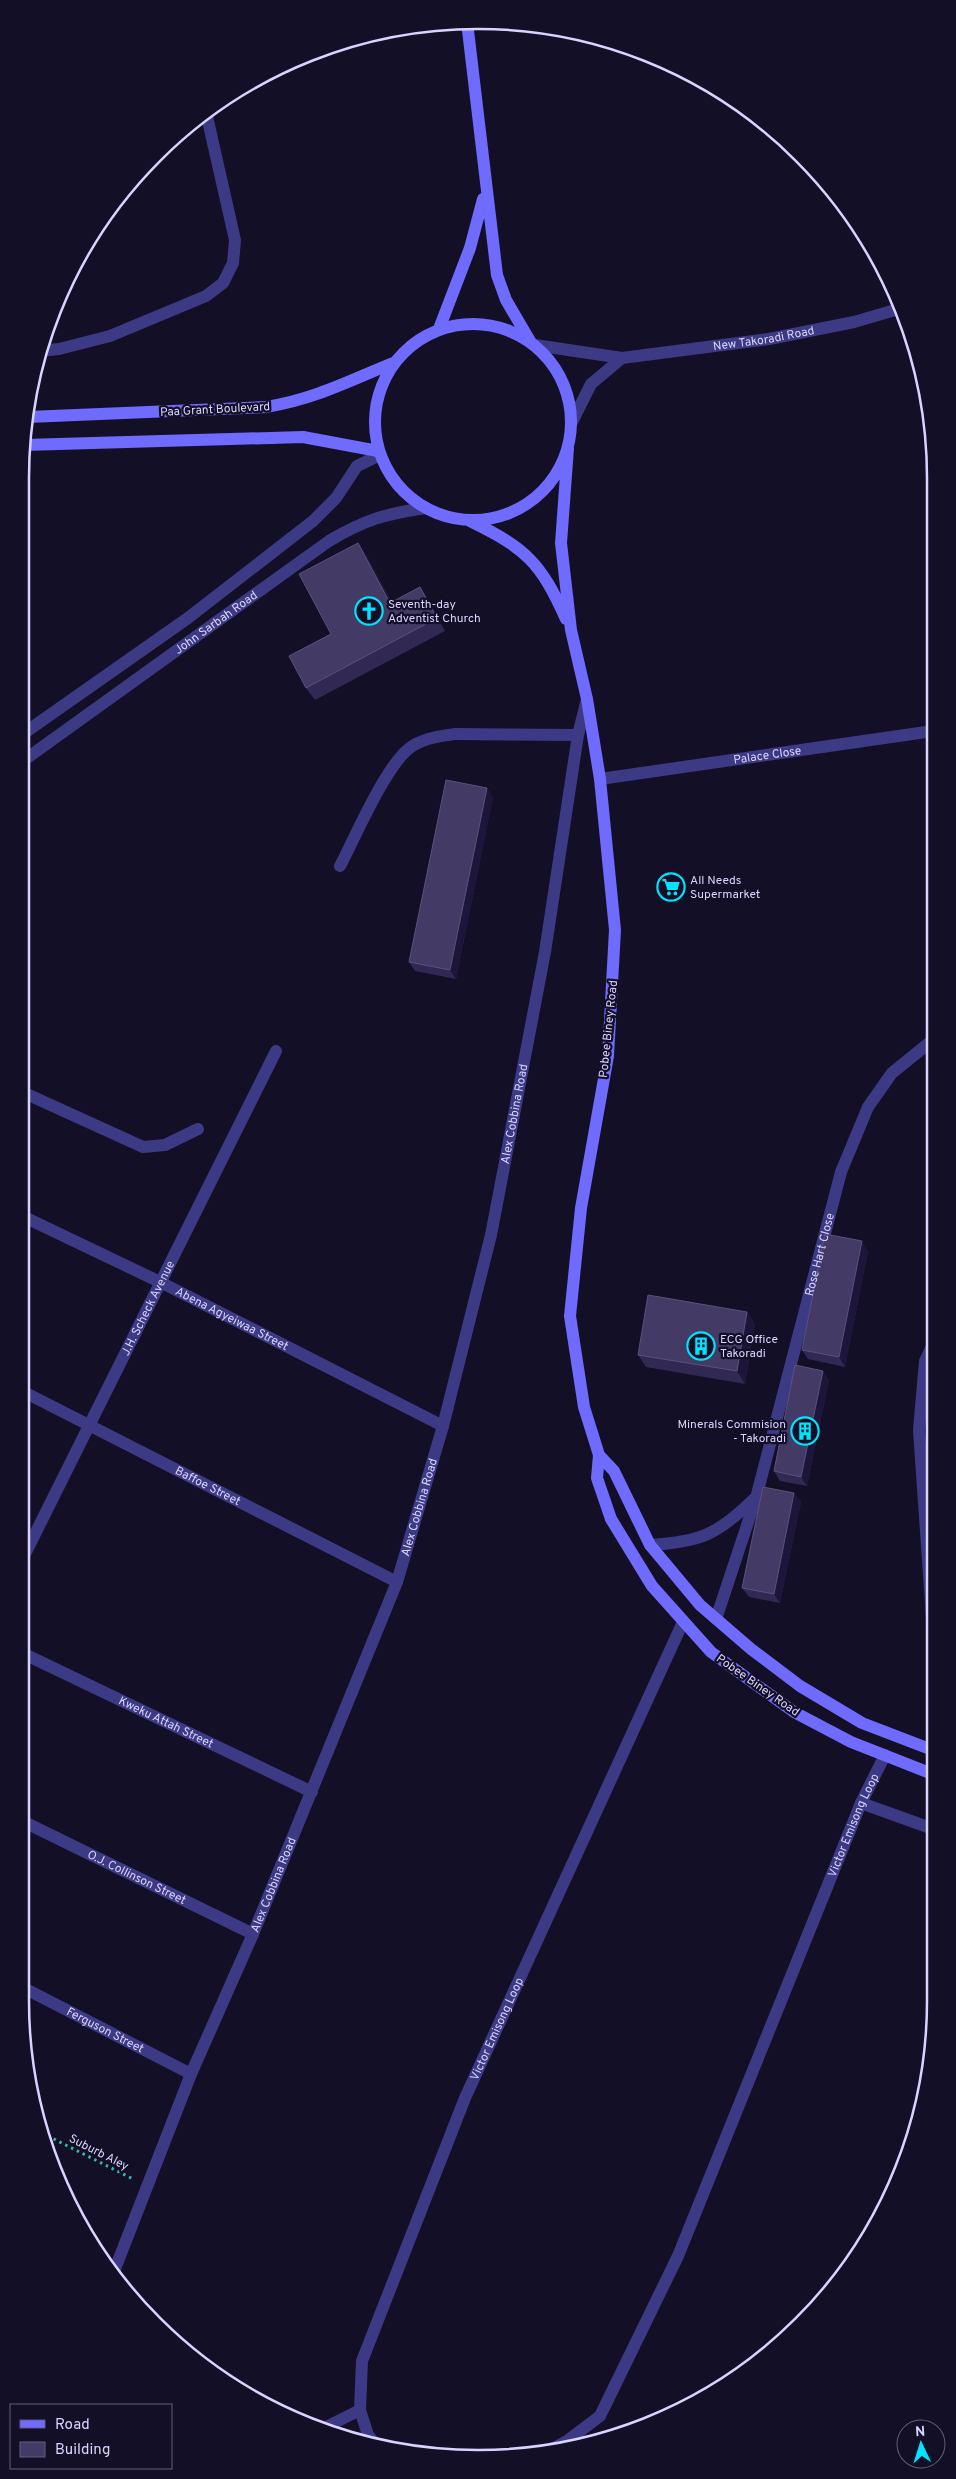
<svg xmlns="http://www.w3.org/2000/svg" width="956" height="2479" font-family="Overpass,sans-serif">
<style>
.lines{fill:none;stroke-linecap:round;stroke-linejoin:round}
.path{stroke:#2fb8b0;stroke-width:3;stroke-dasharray:2.5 4;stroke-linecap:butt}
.lane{stroke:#3d3a85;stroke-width:12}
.street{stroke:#3d3a85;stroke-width:12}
.secondary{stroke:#6f6bff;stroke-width:12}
.wall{fill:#312854}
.shaded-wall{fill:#1d163a}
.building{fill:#433a66;stroke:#5a527e}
.labels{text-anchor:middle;stroke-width:4.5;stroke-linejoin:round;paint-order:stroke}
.street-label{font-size:12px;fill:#d9d4ff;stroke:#130f26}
.poi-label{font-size:12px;fill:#d9d4ff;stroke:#130f26;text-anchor:start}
.rim{fill:none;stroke:#d9d4ff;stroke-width:2.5}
</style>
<rect width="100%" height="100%" fill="#130f26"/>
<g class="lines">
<path class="path" d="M42 2133 133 2179"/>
<path class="lane" d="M340 866C355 838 388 759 414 745 426 738 441 736 455 734L578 735"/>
<g class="street">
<path id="s1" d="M535 345 622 358 769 339 854 322 902 308"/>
<path d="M39 351 59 349 110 336 206 296 223 283 233 263 235 240 206 112"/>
<path d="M572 422 591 384 622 358"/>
<path d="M20 736 188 618 313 521 336 498 357 466 380 455"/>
<path id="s2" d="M20 763 329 541C364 520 385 514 425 508"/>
<path id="s3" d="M600 779 933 731"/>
<path d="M20 1091 143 1147 165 1145 198 1129"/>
<path id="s4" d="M20 1215 162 1283 443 1426"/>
<path d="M934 1342 925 1361 919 1430 935 1662"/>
<path id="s5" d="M20 1390 397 1582"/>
<path d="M650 1545C701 1542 718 1534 754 1499"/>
<path id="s6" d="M20 1564 276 1051"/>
<path id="s7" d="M716 1619 756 1498 841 1172 868 1107 892 1073 934 1039"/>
<path id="s8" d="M20 1652 312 1792"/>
<path d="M861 1803 936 1830"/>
<path id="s9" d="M20 1820 253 1934"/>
<path id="s10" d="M20 1986 191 2074"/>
<path id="s11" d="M113 2274 191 2074 253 1934 397 1582 443 1426 491 1235 545 952 578 735 587 699"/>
<path d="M320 2430 360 2410"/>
<path id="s12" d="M377 2446 368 2435 360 2410 362 2361 465 2098 683 1622"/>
<path id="s13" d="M548 2451 567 2441 600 2416 678 2256 861 1803 885 1755"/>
</g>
<path class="secondary" d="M467 22 497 275 506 300 530 341
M375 422a98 98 0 1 1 196 0a98 98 0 1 1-196 0Z
M439 329 470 248 483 199
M28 417 266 407C315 399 349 381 393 363
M24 445 303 437 378 451
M568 448 561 543 571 630 587 699 600 779 615 930 608 1056 581 1208 570 1316 584 1407 599 1455 597 1478 611 1519 652 1586 711 1652 794 1712 851 1742 935 1775
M470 521C526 548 541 563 566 619
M599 1455 614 1471 650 1545 700 1605 751 1649 800 1686 862 1723 935 1751"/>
</g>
<path class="wall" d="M358 543 366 555 392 602 428 599 445 631 315 700 306 688 331 634Z
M493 797 456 979 415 971 409 962Z
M868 1251 845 1367 808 1359 802 1350Z
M747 1312 755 1324 745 1384 646 1367 638 1355Z
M829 1380 807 1486 780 1481 774 1471Z
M794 1493 801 1502 780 1603 749 1597 742 1588Z"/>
<path class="shaded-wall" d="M358 543 366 555 399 615 390 603Z
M420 587 428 599 445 631 437 618Z
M487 788 493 797 456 979 450 970Z
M862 1241 868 1251 845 1367 839 1357Z
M747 1312 755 1324 745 1384 737 1371Z
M823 1371 829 1380 807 1486 801 1477Z
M794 1493 801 1502 780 1603 774 1594Z"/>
<path class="building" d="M358 543 390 603 420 587 437 618 306 688 289 656 331 634 299 574Z
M446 780 487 788 450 970 409 962Z
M825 1234 862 1241 839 1357 802 1350Z
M648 1295 747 1312 737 1371 638 1355Z
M795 1365 823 1371 801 1477 774 1471Z
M935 1406V1416L932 1415Z
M763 1487 794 1493 774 1594 742 1588Z"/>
<defs>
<g id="church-ring" transform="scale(1.4375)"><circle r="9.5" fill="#130f26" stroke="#00e5ff" stroke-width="1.5"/><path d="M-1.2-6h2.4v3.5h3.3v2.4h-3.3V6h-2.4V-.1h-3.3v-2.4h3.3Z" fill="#00e5ff"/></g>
<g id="supermarket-ring" transform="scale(1.4375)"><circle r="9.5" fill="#130f26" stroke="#00e5ff" stroke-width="1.5"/><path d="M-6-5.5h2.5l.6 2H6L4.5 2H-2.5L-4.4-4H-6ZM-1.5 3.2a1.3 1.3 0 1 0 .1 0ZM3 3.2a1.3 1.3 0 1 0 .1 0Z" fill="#00e5ff"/></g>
<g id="building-ring" transform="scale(1.4375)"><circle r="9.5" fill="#130f26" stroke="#00e5ff" stroke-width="1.5"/><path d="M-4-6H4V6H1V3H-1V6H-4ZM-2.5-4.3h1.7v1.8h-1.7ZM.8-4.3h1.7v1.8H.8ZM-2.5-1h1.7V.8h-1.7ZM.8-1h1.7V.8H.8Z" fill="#00e5ff"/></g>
</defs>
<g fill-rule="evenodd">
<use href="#church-ring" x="369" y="611"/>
<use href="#supermarket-ring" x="671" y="887"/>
<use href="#building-ring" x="701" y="1346"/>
<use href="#building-ring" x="805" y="1431"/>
</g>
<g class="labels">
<g class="street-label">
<text dy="4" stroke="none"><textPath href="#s1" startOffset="231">New Takoradi Road</textPath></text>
<text transform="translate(215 409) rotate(-3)" y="4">Paa Grant Boulevard</text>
<text dy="4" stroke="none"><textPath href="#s2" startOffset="241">John Sarbah Road</textPath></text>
<text dy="4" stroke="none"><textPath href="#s3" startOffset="169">Palace Close</textPath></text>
<text transform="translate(608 1029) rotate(-84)" y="4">Pobee Biney Road</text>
<text dy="4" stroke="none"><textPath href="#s11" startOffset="1231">Alex Cobbina Road</textPath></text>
<text dy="4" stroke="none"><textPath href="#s7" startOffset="379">Rose Hart Close</textPath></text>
<text dy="4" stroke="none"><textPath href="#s6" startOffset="286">J.H. Scheck Avenue</textPath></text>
<text dy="4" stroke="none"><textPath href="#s4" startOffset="236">Abena Agyeiwaa Street</textPath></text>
<text dy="4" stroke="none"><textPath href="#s5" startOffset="211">Baffoe Street</textPath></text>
<text dy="4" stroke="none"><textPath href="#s11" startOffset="826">Alex Cobbina Road</textPath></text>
<text transform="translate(758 1685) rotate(35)" y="4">Pobee Biney Road</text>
<text dy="4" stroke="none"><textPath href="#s8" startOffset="162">Kweku Attah Street</textPath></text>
<text dy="4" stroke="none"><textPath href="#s13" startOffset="706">Victor Emisong Loop</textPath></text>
<text dy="4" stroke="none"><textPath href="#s9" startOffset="130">O.J. Collinson Street</textPath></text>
<text dy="4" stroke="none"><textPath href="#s11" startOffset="421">Alex Cobbina Road</textPath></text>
<text dy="4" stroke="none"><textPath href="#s12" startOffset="448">Victor Emisong Loop</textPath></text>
<text dy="4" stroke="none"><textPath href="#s10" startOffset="96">Ferguson Street</textPath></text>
<text transform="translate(99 2152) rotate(27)" y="4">Suburb Aley</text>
</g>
<g class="poi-label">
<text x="388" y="608">Seventh-day<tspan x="388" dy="14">Adventist Church</tspan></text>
<text x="690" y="884">All Needs<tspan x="690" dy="14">Supermarket</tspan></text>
<text x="720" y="1343">ECG Office<tspan x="720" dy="14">Takoradi</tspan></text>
<text x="786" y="1428" text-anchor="end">Minerals Commision<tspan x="786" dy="14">- Takoradi</tspan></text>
</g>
</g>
<path d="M0 0H956V2479H0ZM478 29H478A449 449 0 0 1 927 478V2001A449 449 0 0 1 478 2450H478A449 449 0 0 1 29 2001V478A449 449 0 0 1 478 29Z" fill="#130f26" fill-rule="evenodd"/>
<path class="rim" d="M478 29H478A449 449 0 0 1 927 478V2001A449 449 0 0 1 478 2450H478A449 449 0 0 1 29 2001V478A449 449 0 0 1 478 29Z"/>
<rect x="10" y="2404" width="162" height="65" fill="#130f26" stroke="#625e7d"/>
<rect x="20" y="2420" width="25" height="8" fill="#6f6bff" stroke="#625e7d"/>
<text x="55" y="2429" font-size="15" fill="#d9d4ff">Road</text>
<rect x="20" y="2442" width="25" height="15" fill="#433a66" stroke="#625e7d"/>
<text x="55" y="2454" font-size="15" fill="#d9d4ff">Building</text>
<g transform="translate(921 2444) rotate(356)"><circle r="24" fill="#130f26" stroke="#625e7d"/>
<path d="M0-4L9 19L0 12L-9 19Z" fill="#00e5ff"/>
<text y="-8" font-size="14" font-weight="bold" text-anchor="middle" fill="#d9d4ff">N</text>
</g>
</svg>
